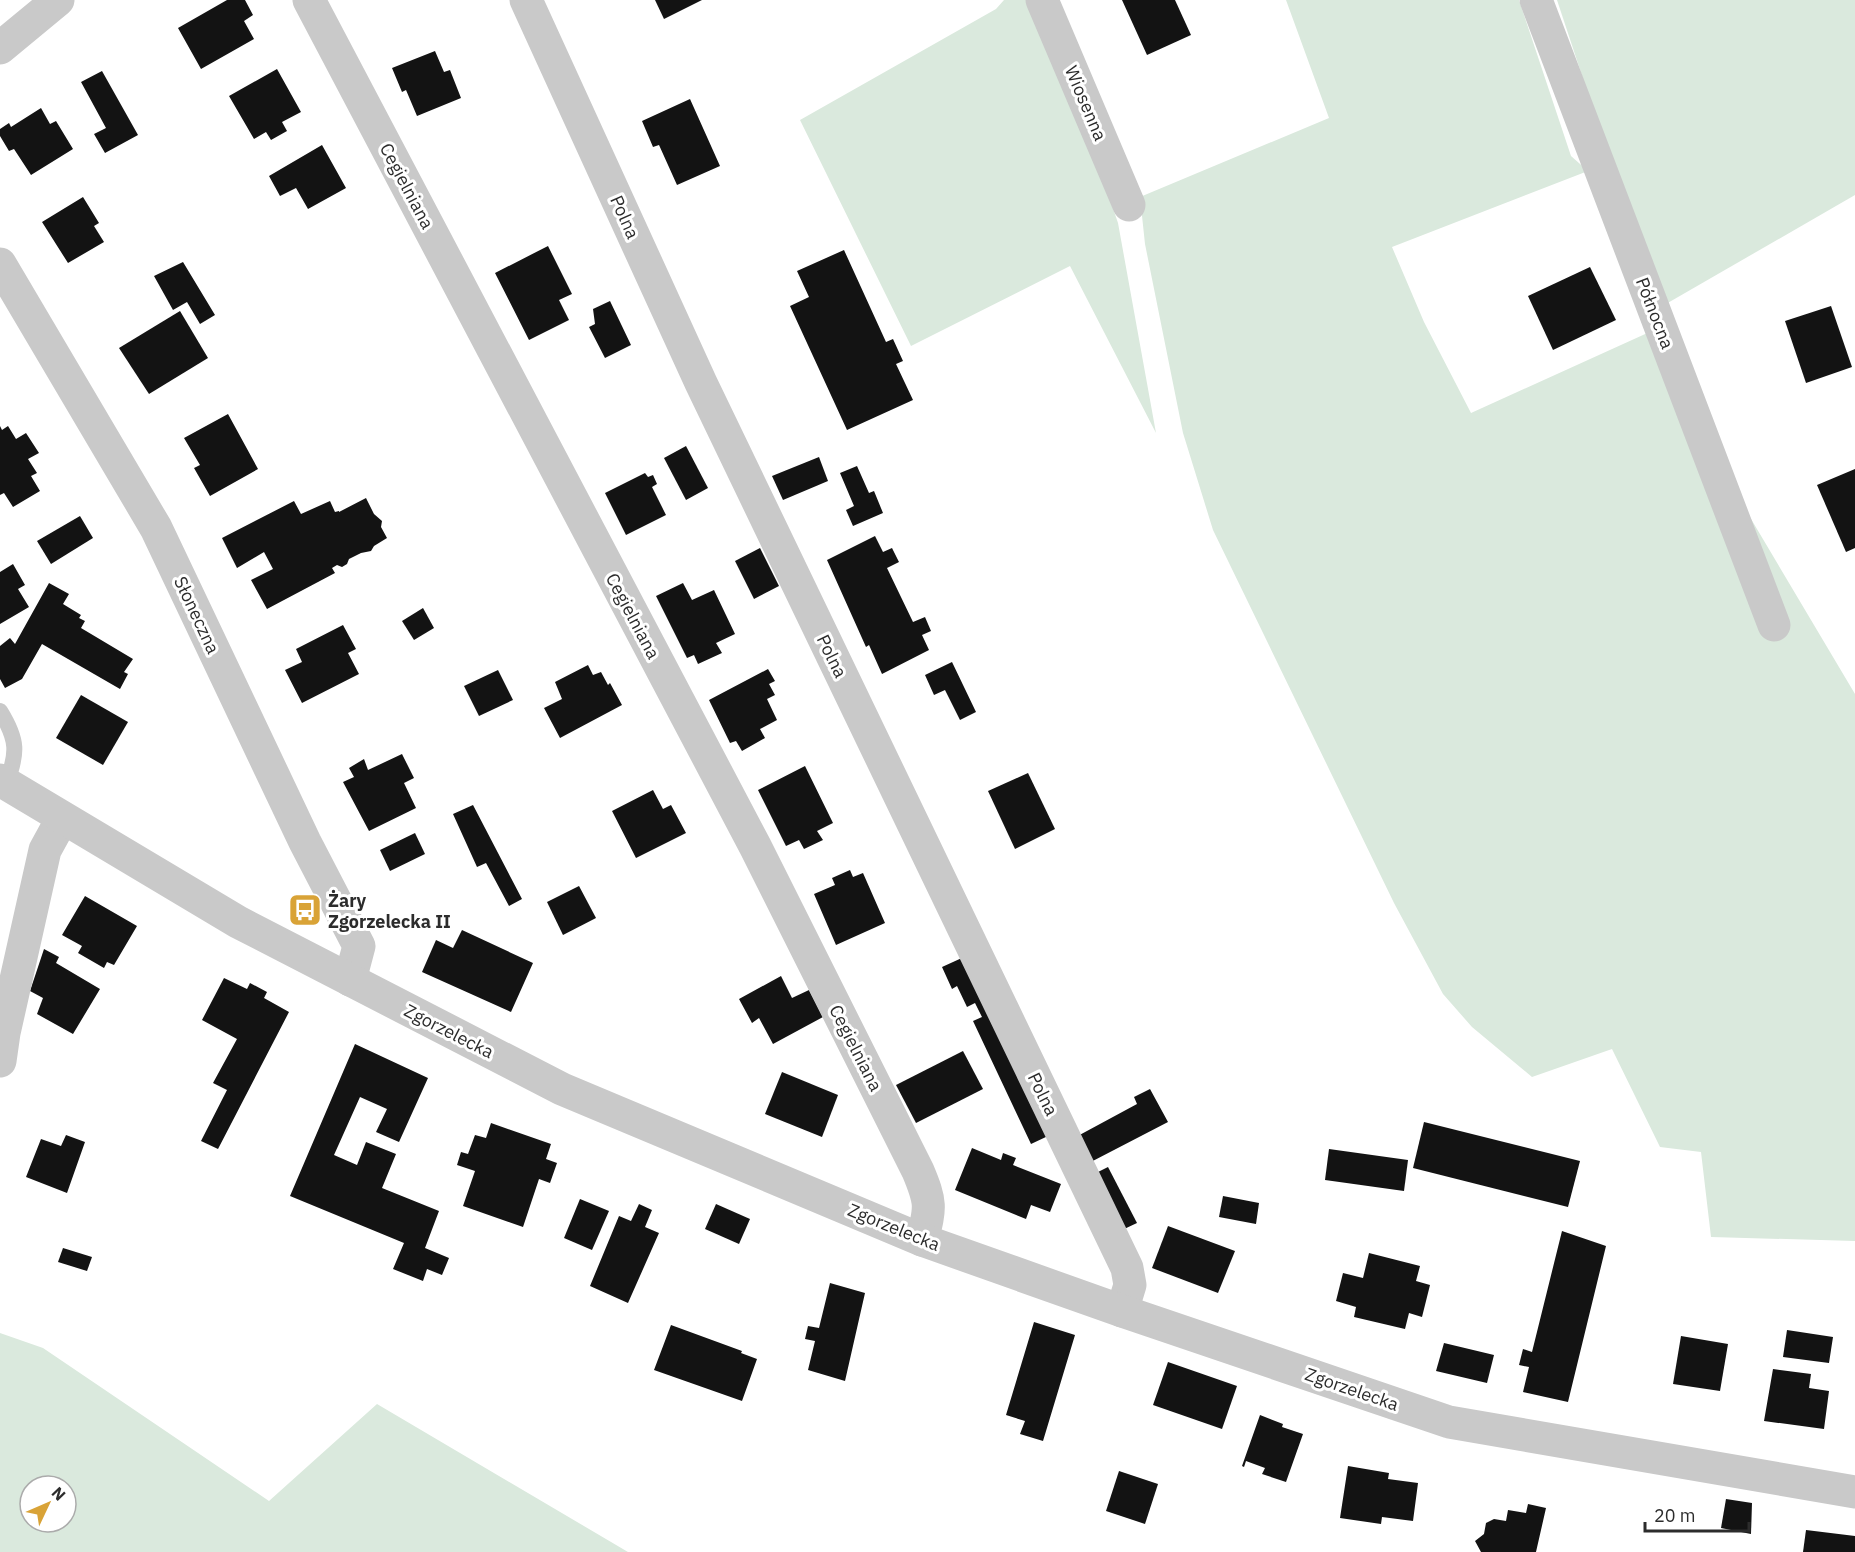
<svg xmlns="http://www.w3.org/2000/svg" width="1855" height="1552" font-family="'IBM Plex Sans',sans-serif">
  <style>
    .green { fill: #dae9dd; fill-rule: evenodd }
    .building { fill: #131313 }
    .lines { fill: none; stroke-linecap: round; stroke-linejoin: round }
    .service { stroke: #c9c9c9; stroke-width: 16 }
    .minor { stroke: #c9c9c9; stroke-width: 33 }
    .tertiary { stroke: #c9c9c9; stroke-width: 33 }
    .labels { text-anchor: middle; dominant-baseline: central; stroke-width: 6; stroke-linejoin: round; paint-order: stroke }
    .street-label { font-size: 18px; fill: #2c2c2c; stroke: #fff }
    .poi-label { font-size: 18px; font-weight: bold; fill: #2c2c2c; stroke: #fff; text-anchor: start }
  </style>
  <rect width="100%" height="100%" fill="#fff"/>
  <g class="green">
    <polygon points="1004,0 1029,0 1080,112 1118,223 1156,433 1070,266 911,346 800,120 996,9"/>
    <polygon points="1286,0 1519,0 1571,156 1588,171 1392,247 1424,322 1471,413 1654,330 1735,492 1855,694 1855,1241 1711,1237 1701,1152 1660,1147 1612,1049 1532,1077 1472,1027 1443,994 1394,903 1213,530 1183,433 1145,244 1140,197 1329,118"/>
    <polygon points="1557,0 1855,0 1855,195 1659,308"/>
    <path d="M0,1333L43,1348L269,1501L377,1404L628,1552H0ZM30,1486H66V1522H30Z"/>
  </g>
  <g class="building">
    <polygon points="227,0 245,0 253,15 244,21 254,39 201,69 178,28"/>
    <polygon points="655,0 702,0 664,19"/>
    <polygon points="1122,0 1175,0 1191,35 1147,55"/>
    <polygon points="435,51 444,72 450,70 461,98 417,116 406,90 402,92 392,68"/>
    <polygon points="277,69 301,112 282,122 287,131 271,140 266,132 254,139 229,96"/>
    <polygon points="102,71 138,135 105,153 94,134 106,128 81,82"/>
    <polygon points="690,99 720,166 677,185 659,145 653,147 642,121"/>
    <polygon points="41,108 50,124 56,121 73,149 31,175 14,149 9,151 0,136 0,129 9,123 11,127"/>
    <polygon points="322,145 346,188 308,209 296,188 280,196 269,176"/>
    <polygon points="83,197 99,223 94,226 104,242 68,263 42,222"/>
    <polygon points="548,246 572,294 559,300 569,320 529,340 495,273"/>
    <polygon points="844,250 886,342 893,339 903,361 896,364 913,400 847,430 790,306 809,297 797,271"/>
    <polygon points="183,262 215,315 200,324 187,302 173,310 154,276"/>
    <polygon points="1590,267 1616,320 1553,350 1528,296"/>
    <polygon points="610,301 631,345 605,358 589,327 595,324 593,309"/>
    <polygon points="1831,306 1852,367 1806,383 1785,321"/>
    <polygon points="180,311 208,358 149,394 119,348"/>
    <polygon points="228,414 258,469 210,496 194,468 200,465 184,438"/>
    <polygon points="0,426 2,430 8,426 16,439 26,433 39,453 28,459 37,473 31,476 40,491 13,507 4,493 0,495"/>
    <polygon points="686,446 708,488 686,500 664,458"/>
    <polygon points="819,457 828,481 783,500 772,476"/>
    <polygon points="857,466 869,493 874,491 883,513 853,526 846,510 854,506 840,473"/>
    <polygon points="1855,469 1855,548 1846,552 1817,485"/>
    <polygon points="645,473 648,477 653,475 657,484 652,487 666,515 626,535 605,493"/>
    <polygon points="366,498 374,514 382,521 381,527 387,538 374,546 371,551 361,553 349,559 347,564 342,567 337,565 332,568 335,573 267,609 251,580 273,569 264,552 237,568 222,538 294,501 301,514 330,501 335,512 339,511 339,512"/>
    <polygon points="80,516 93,538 51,564 37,541"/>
    <polygon points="875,536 883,552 892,548 899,562 887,568 913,622 925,617 931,631 922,635 929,650 882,674 869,645 866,647 827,560"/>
    <polygon points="760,548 779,586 754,599 735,561"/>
    <polygon points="13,564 25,585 18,589 29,607 0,624 0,572"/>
    <polygon points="49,583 69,594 63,604 81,615 79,618 85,621 81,628 133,659 124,672 128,674 120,689 42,644 22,679 5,688 0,679 0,646 10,638 15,644"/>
    <polygon points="683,583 692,600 714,590 735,634 716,643 722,653 698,664 694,655 687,658 656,596"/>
    <polygon points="423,608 434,628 414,640 402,621"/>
    <polygon points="343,625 356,649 348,653 359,674 302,703 285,670 302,662 296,649"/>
    <polygon points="952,662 976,712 960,720 945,690 934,695 925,675"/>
    <polygon points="588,665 593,675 601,672 608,685 610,683 622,705 560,738 544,708 562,699 555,682"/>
    <polygon points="768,669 775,681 769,684 775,695 767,699 777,720 760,729 765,738 742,751 736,741 730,743 709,700"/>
    <polygon points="498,670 513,700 479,716 464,686"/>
    <polygon points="81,695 128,722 103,765 56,738"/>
    <polygon points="402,754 414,778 404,783 416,808 369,831 343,782 354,777 349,768 364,759 368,770"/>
    <polygon points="805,766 833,823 817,831 823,840 804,849 799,840 786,846 758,790"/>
    <polygon points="1028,773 1055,829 1015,849 988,791"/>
    <polygon points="653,790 663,809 671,805 686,833 636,858 612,811"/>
    <polygon points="473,805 522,899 509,906 486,863 477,867 453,814"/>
    <polygon points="415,833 425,854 390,871 380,850"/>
    <polygon points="850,870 853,877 863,873 885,923 836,945 814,894 835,885 832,878"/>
    <polygon points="579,886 596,918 563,935 547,902"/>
    <polygon points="85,896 137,926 114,965 107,962 104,968 78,953 82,946 62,935"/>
    <polygon points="462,930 533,963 511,1012 422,972 436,940 453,948"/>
    <polygon points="44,949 59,957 56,963 100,989 73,1034 37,1014 43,998 30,991"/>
    <polygon points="964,957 1048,1136 1031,1144 973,1021 982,1017 975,1003 967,1007 957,986 952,989 942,967"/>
    <polygon points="781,976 792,998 809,990 823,1017 773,1044 759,1018 752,1023 739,999"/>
    <polygon points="224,978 247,989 250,983 267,992 264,998 289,1012 218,1149 201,1141 227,1090 213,1083 237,1039 202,1020"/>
    <polygon points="355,1044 428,1078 399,1142 376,1132 387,1109 360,1097 334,1155 357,1165 366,1142 396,1154 382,1188 439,1211 425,1248 449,1258 442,1275 427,1269 423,1281 393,1269 404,1243 290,1196"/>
    <polygon points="963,1051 983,1089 916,1123 896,1085"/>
    <polygon points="782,1072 838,1095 822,1137 765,1114"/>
    <polygon points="1150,1089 1168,1122 1087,1164 1074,1138 1137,1104 1134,1097"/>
    <polygon points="1424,1122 1580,1161 1568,1207 1413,1168"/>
    <polygon points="491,1123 551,1144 546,1159 557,1163 550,1183 539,1179 523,1227 463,1206 475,1171 457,1165 461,1152 468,1154 475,1135 486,1138"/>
    <polygon points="66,1135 85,1142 67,1193 26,1177 41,1139 61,1146"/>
    <polygon points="972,1148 1001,1160 1003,1153 1016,1158 1013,1165 1061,1184 1050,1212 1031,1205 1026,1219 955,1190"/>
    <polygon points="1329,1149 1408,1160 1404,1191 1325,1180"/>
    <polygon points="1108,1167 1137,1223 1122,1230 1092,1175"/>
    <polygon points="1223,1196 1259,1203 1256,1224 1219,1217"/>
    <polygon points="580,1199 609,1211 592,1250 564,1238"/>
    <polygon points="639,1204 652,1210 645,1227 659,1233 628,1303 590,1286 619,1216 631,1221"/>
    <polygon points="716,1204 750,1219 739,1244 705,1229"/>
    <polygon points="1168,1226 1235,1251 1218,1293 1152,1268"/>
    <polygon points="1562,1231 1606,1246 1568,1402 1523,1392 1529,1367 1519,1365 1523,1349 1532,1352"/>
    <polygon points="63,1248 92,1257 87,1271 58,1262"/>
    <polygon points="1369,1253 1420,1266 1416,1281 1430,1285 1422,1317 1409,1313 1405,1329 1354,1317 1356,1307 1336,1301 1343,1273 1363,1278"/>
    <polygon points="830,1283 865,1293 845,1381 808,1370 815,1341 805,1339 808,1326 819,1328"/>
    <polygon points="1034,1322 1075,1335 1043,1441 1020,1434 1025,1421 1006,1415"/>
    <polygon points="671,1325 742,1351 741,1353 757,1359 742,1401 654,1370"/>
    <polygon points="1787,1330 1833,1337 1829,1363 1783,1357"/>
    <polygon points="1681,1336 1728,1344 1720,1391 1673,1384"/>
    <polygon points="1444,1343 1494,1355 1487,1383 1436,1371"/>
    <polygon points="1168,1362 1237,1386 1222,1429 1153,1405"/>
    <polygon points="1773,1369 1811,1374 1809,1388 1829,1391 1824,1429 1764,1421"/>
    <polygon points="1260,1415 1283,1424 1282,1427 1303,1434 1286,1482 1262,1474 1265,1468 1246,1461 1244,1467 1242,1466"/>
    <polygon points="1348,1466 1389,1473 1388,1479 1418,1483 1413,1521 1382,1517 1381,1524 1340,1518"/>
    <polygon points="1119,1471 1158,1484 1145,1524 1106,1511"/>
    <polygon points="1726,1499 1752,1503 1751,1534 1721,1528"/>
    <polygon points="1528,1504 1546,1508 1536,1552 1481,1552 1475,1541 1484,1534 1486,1523 1494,1519 1506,1521 1508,1510 1526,1513"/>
    <polygon points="1806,1530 1855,1536 1855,1552 1803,1552"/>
  </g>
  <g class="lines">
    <path class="service" d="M0,711C18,740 18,753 6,784"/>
    <g class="minor">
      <path d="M309,0L755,846L918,1171C931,1202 931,1207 922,1240"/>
      <polyline points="526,0 701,383 1127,1268 1130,1285 1122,1311"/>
      <polyline points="1042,0 1129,205"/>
      <polyline points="1536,0 1774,625"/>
      <polyline points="0,48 58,0"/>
      <polyline points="0,264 156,528 305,842 359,946 350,980"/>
      <polyline points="0,1061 4,1033 45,850 62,819"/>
    </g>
    <polyline class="tertiary" points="0,780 238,922 562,1089 922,1240 1122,1311 1449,1422 1855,1492"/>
  </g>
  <defs>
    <g id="bus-square" transform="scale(1.725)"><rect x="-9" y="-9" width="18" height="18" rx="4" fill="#d9a337" stroke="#fff"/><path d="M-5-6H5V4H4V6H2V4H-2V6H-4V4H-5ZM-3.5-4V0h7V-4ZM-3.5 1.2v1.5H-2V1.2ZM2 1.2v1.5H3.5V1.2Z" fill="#fff"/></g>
  </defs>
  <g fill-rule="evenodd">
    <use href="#bus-square" x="305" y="910"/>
  </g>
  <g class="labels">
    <g class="street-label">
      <text transform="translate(1086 103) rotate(67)">Wiosenna</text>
      <text transform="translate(407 186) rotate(62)">Cegielniana</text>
      <text transform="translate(625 217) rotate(66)">Polna</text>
      <text transform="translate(1655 313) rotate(69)">Północna</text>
      <text transform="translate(197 615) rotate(65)">Słoneczna</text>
      <text transform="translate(633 616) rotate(62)">Cegielniana</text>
      <text transform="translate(832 656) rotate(64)">Polna</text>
      <text transform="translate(449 1031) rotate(27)">Zgorzelecka</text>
      <text transform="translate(856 1048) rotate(63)">Cegielniana</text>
      <text transform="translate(1043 1094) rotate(64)">Polna</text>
      <text transform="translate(894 1227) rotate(22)">Zgorzelecka</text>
      <text transform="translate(1352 1389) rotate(19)">Zgorzelecka</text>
    </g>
    <g class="poi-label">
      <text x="328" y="900">Żary<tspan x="328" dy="21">Zgorzelecka II</tspan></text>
    </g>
  </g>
  <g transform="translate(48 1504) rotate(46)"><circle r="28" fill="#ffffff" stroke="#ababab" stroke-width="1.5"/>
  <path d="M0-4.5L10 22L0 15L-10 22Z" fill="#d9a337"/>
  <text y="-9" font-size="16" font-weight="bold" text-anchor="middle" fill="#2c2c2c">N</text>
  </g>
  <path d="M1645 1522v9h104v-9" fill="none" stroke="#2c2c2c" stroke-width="3"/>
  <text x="1654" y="1522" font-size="18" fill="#2c2c2c" stroke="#ffffff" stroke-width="4.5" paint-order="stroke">20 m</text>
</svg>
